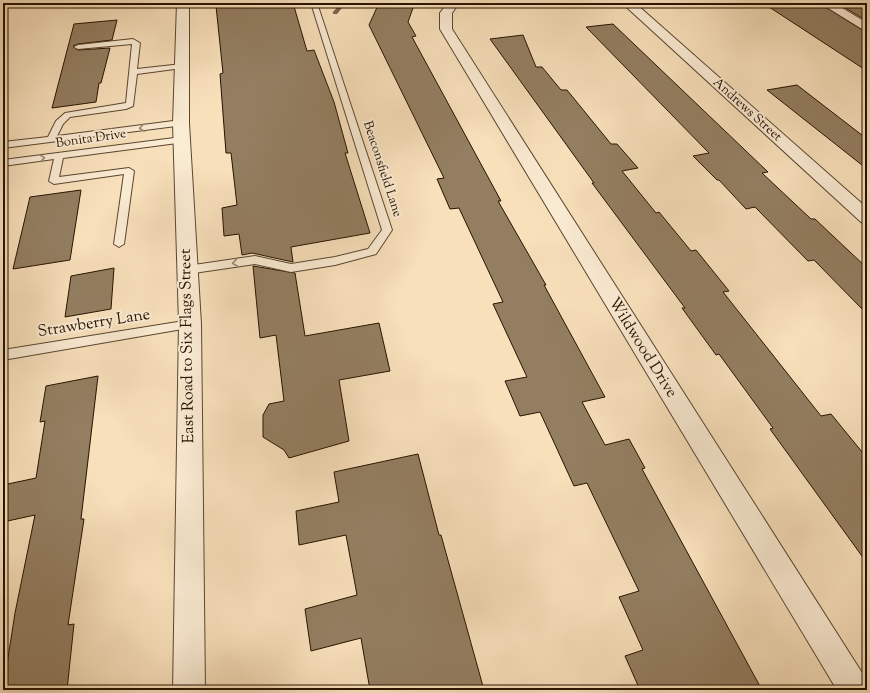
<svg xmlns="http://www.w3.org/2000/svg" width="870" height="693" font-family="'Sorts Mill Goudy',serif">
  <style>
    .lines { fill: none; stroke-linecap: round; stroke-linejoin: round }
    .stream { fill: #79644a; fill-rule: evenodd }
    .building { fill: #937e61; stroke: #261300 }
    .service-casing { stroke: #5a462f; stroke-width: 2 }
    .minor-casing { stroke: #5a462f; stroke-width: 2 }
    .tertiary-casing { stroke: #5a462f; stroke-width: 2 }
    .service { fill: #faebd3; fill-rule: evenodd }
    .minor { fill: #faebd3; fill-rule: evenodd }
    .tertiary { fill: #faebd3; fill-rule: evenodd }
    .oneway { stroke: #9b8a74 }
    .labels { text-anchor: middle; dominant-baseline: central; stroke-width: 4; stroke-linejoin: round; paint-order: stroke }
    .far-street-label { font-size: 13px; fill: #261300; stroke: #faebd3 }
    .street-label { font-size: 16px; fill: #261300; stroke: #faebd3 }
  </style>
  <rect width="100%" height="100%" fill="#f8e0bb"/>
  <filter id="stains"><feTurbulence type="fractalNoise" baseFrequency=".005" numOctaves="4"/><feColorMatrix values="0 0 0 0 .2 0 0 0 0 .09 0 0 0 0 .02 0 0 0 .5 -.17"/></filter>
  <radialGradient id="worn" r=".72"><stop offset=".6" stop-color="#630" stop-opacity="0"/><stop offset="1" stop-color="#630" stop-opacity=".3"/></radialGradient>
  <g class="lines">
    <polygon class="stream" points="341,3 346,3 337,14 333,14 333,12"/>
  </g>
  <g class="building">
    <polygon points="249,3 293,3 307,51 314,50 334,102 348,153 345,153 370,233 291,247 293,262 252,253 242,255 239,234 224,236 222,208 237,205 231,153 226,153 220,74 223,73 216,6"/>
    <polygon points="379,3 414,5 408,22 416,36 412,37 501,201 498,201 546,285 544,285 605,397 582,402 605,445 629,439 645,468 642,469 762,690 640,690 625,656 643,650 619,597 639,591 587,483 574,486 540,412 520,416 505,381 527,377 493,304 503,302 459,208 450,209 437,179 444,178 369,25"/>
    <polygon points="763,3 819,3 867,33 867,71"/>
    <polygon points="837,3 867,3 867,21"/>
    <polygon points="117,20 112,40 78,44 73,46 78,50 110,48 101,83 99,83 96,102 52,108 74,24"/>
    <polygon points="613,24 768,172 762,173 811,219 815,219 867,268 867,314 814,260 808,261 755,207 746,209 719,180 717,180 693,156 709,153 586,27"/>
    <polygon points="523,35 536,67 542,67 561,90 567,90 611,144 617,144 638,168 622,171 656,213 659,212 691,251 696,250 729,291 723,292 821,416 831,414 867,458 867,563 770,429 773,428 719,354 716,355 682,308 685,308 592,183 594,183 490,39"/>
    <polygon points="797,85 867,139 867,169 767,90"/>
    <polygon points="81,190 70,260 13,269 30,197"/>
    <polygon points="253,266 295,273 305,336 379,323 390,371 339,380 349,441 289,458 284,450 263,437 263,415 269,404 284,401 276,335 260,338"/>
    <polygon points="114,268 111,309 65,317 71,276"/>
    <polygon points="98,376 81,519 84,519 68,625 74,624 67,690 3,690 15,613 35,515 3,522 3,485 36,478 45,421 40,422 46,386"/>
    <polygon points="418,454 439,535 441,535 484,690 370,690 361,638 311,651 305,609 357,595 346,535 299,545 296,511 339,502 334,472"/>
  </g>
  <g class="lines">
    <g class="service-casing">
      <g id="service">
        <polygon points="311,3 317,3 392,230 376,254 335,265 291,272 255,264 187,274 183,273 182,270 183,267 187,266 255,256 291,264 335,257 368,249 382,230"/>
        <polygon points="133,39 140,43 137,69 182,64 186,66 182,68 137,74 133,106 126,109 70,117 63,124 57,136 181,120 184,121 184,125 3,148 3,142 48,137 56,121 65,113 126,103 132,44 78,49 74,47 78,45"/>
        <polygon points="182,137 186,140 185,142 63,158 59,177 129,168 134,171 124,244 119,247 114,244 124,174 54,184 49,181 54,159 3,166 3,160"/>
        <polygon points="190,320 194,321 196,324 194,327 3,360 3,350"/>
      </g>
    </g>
    <g class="minor-casing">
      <g id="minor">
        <polygon points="447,3 459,3 452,13 452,29 866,679 867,690 837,690 440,29 440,13"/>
        <polygon points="622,3 635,3 867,208 867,224 861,222"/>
        <polygon points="820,3 834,3 867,23 867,32"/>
      </g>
    </g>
    <g class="tertiary-casing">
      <polygon id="tertiary" points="177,3 189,3 189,123 201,324 205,690 173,690 179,324 173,123"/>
    </g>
    <use href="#service" class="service"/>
    <use href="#minor" class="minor"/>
    <use href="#tertiary" class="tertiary"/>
  </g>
  <defs><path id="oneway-chevron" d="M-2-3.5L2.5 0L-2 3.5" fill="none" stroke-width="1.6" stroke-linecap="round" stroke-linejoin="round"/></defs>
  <g class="oneway">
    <use href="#oneway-chevron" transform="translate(142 128) rotate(173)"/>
    <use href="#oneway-chevron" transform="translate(42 158) rotate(-8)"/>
    <use href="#oneway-chevron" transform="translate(235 263) rotate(172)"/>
  </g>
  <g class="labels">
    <g class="far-street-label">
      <text transform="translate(747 110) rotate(42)">Andrews Street</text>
      <text transform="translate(91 139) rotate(-8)">Bonita Drive</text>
      <text transform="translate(382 169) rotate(72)">Beaconsfield Lane</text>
    </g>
    <g class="street-label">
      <text transform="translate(94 324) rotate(-9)">Strawberry Lane</text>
      <text transform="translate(188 346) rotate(-91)">East Road to Six Flags Street</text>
      <text transform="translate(642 348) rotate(58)">Wildwood Drive</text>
    </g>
  </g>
  <rect width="870" height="693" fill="none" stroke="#f8e0bb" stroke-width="16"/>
  <rect x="4" y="4" width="862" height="685" fill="none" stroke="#261300" stroke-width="2"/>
  <rect x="8" y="8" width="854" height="677" fill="none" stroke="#261300"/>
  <rect width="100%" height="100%" filter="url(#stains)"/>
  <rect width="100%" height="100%" fill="url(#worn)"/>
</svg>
